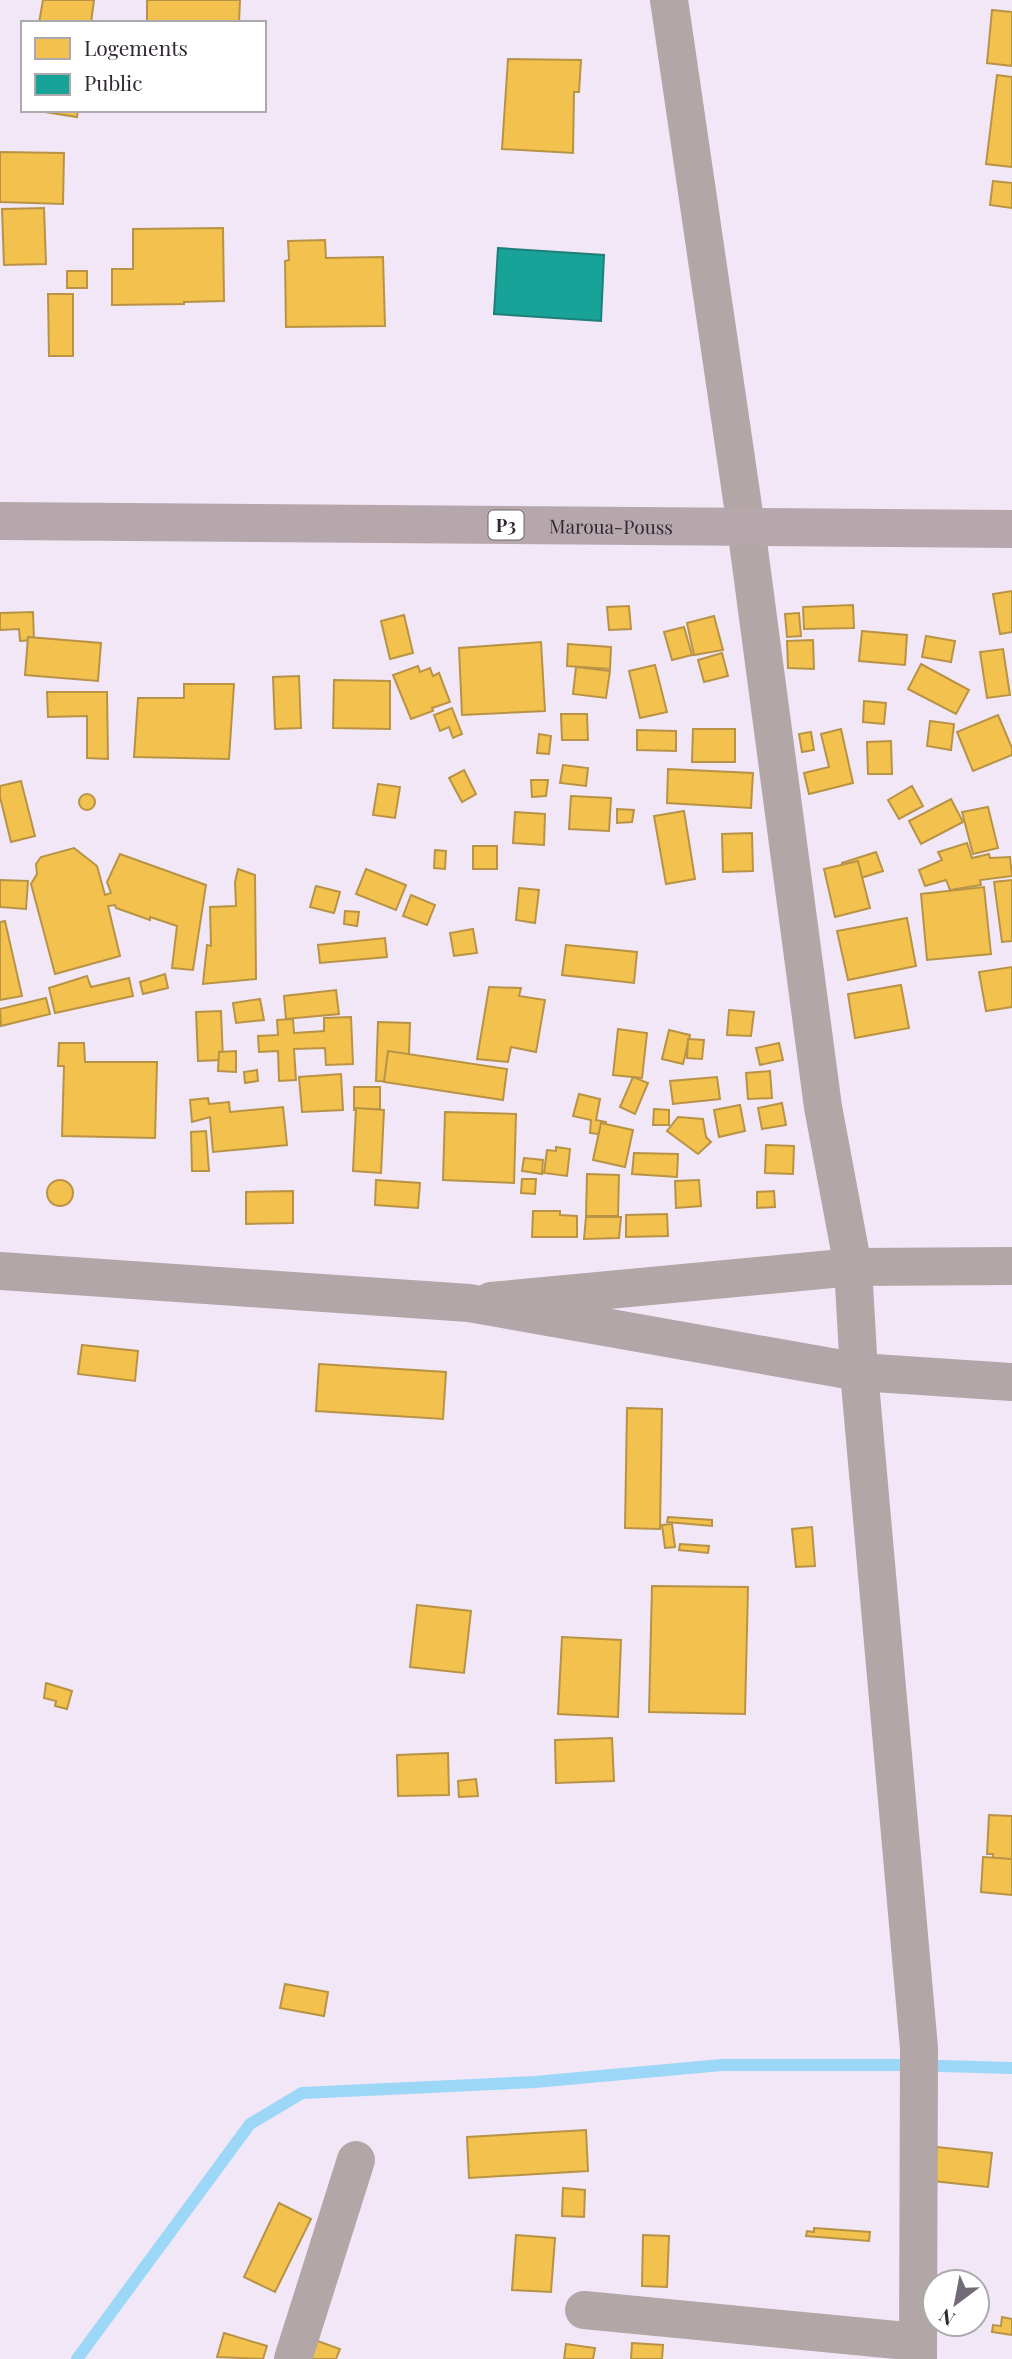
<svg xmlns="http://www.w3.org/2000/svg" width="1012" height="2359" font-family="'Playfair Display',serif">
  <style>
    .homes { fill: #f2c14e; stroke: #b89346; stroke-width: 2 }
    .public { fill: #17a398; stroke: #1e7e7a; stroke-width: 2 }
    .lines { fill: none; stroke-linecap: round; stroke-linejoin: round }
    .stream { stroke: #9cd7f8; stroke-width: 12 }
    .minor { stroke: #b3a6a7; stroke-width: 38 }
    .secondary { stroke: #b3a6a8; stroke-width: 38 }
    .primary { stroke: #b6a7ac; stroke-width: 38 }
    .labels { text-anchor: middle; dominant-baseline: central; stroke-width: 7; stroke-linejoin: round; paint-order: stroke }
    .shield { fill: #fff; stroke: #6e6870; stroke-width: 2 }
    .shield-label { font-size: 18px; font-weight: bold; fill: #302833 }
    .street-label { font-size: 19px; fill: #302833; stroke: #fff }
  </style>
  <rect width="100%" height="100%" fill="#f2e7f7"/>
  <g class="homes">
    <polygon points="43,0 94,0 91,23 39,23"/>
    <polygon points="147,0 240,0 239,23 147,23"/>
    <polygon points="992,10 1012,12 1012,66 987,63"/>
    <polygon points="508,59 581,60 579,92 574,92 573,153 502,149"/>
    <polygon points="997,75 1012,77 1012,167 986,164"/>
    <polygon points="32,110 78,110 77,117"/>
    <polygon points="0,152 64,153 63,204 0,202"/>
    <polygon points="993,181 1012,183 1012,208 990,205"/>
    <polygon points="44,208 46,264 4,265 2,209"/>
    <polygon points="223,228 224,301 184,302 184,304 112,305 112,269 133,269 133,229"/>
    <polygon points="325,240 326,258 383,257 385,326 286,327 285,261 289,260 288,241"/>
    <rect x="67" y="271" width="20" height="17"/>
    <polygon points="48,294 73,294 73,356 49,356"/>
    <polygon points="1012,591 1012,632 1000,634 993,594"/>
    <polygon points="853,605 854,628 804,629 803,607"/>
    <polygon points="629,606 631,629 609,630 607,607"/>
    <polygon points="33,612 34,640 20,641 19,629 0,630 0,613"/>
    <polygon points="799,613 801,636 787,637 785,614"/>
    <polygon points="404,615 413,653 390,659 381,621"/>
    <polygon points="714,616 723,650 694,655 687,623"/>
    <polygon points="684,627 692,655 672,660 664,632"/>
    <polygon points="862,631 907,635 905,665 859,661"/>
    <polygon points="926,636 955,641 951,662 922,657"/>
    <polygon points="28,637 101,643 98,681 25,675"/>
    <polygon points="813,640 814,669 788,668 787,641"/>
    <polygon points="541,642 545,711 462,715 459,648"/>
    <polygon points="568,644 611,647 610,669 567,666"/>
    <polygon points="1003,649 1010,695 987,698 980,652"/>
    <polygon points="722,653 728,676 704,682 698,660"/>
    <polygon points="921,664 969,690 956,714 908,689"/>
    <polygon points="655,665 667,712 640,718 629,671"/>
    <polygon points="418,666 420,672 430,668 433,676 439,673 450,702 432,708 433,711 411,719 393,675"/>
    <polygon points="576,667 610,671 606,698 573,694"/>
    <polygon points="299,676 301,728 275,729 273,677"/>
    <polygon points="334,680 390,681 390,729 333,728"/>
    <polygon points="184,684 234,684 229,759 134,757 138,698 184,698"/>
    <polygon points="47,692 107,692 108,759 87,758 87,716 48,717"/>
    <polygon points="864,701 886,703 884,724 863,722"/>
    <polygon points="452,708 462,734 453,738 449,727 440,731 434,715"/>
    <polygon points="561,714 587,714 588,740 562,740"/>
    <polygon points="998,715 1012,748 1012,755 973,771 957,732"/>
    <polygon points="930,721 954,724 951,750 927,746"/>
    <polygon points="693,729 735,729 735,762 692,762"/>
    <polygon points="841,729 853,783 809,794 804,773 829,767 821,734"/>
    <polygon points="637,730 676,731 676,751 637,750"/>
    <polygon points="811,732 814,750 802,752 799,734"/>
    <polygon points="539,734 551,736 549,754 537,753"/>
    <polygon points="891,741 892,774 868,774 867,742"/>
    <polygon points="563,765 588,768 586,786 560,783"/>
    <polygon points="668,769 753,773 751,808 667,803"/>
    <polygon points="464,770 476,794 462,802 449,778"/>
    <polygon points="531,780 548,780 546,796 532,797"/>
    <polygon points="21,781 35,836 11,842 0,797 0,786"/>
    <polygon points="378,784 400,787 395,818 373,815"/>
    <polygon points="912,786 923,806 899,819 888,800"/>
    <circle cx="87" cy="802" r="8"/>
    <polygon points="571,796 611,798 609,831 569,829"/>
    <polygon points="951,799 963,822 921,844 909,821"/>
    <polygon points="988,807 998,848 973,854 962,812"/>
    <polygon points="617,809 634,810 632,822 617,823"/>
    <polygon points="684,811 695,879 666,884 654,816"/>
    <polygon points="515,812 545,814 544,845 513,843"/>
    <polygon points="752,833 753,871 723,872 722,834"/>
    <polygon points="967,843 972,858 989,854 990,858 1010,857 1012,876 980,880 981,885 950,890 946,880 925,886 919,870 942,860 938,852"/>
    <rect x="473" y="846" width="24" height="23"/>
    <polygon points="74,848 97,866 105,895 111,893 107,882 120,854 206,885 193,970 172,968 177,926 150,917 150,920 116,908 115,905 108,906 120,956 55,974 31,884 37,874 36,864 41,857"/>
    <polygon points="435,850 446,851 445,869 434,868"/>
    <polygon points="876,852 883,871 848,882 842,863"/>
    <polygon points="858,861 870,908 835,917 824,869"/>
    <polygon points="238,869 255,875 256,979 203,984 207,945 211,946 210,907 236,906 235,882"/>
    <polygon points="366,869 406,885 396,910 356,894"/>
    <polygon points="0,880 28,881 26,909 0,907"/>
    <polygon points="1012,880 1012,941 1002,942 994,882"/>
    <polygon points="316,886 340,892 334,913 310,907"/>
    <polygon points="984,887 991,954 927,960 921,894"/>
    <polygon points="519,888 539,890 535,923 516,920"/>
    <polygon points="411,895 435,905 427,925 403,916"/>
    <polygon points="345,911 359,912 357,926 344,924"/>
    <polygon points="907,918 916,966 848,980 837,931"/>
    <polygon points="5,921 22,996 0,1000 0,922"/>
    <polygon points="473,929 477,953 454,956 450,933"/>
    <polygon points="385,938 387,957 320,963 318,945"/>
    <polygon points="566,945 637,952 634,983 562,975"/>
    <polygon points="1012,967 1012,1007 986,1011 979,972"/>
    <polygon points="165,974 168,988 143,994 140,982"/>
    <polygon points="87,976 91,987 129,978 133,996 55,1013 49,988"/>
    <polygon points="901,985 909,1028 855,1038 848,994"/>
    <polygon points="489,987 521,988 519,996 545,1000 536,1052 511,1047 508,1062 477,1059"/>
    <polygon points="336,990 339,1014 286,1019 284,996"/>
    <polygon points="46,998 50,1014 1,1026 0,1009"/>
    <polygon points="260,999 264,1020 236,1023 233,1003"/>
    <polygon points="729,1010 754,1012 751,1036 727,1035"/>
    <polygon points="221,1011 223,1060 198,1061 196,1012"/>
    <polygon points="351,1017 353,1064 326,1065 325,1048 294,1049 296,1080 279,1081 278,1051 259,1052 258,1036 278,1035 277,1020 293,1019 294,1033 324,1031 324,1018"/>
    <polygon points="378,1022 410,1023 408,1082 376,1081"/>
    <polygon points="618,1029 647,1033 642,1078 613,1075"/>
    <polygon points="669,1030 690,1035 683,1064 662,1059"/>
    <polygon points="688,1039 704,1040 702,1059 687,1058"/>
    <polygon points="59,1043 84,1043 85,1062 157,1062 155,1138 62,1136 64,1066 58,1066"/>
    <polygon points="779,1043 783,1060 760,1065 756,1048"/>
    <polygon points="236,1051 236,1072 218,1071 219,1052"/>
    <polygon points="388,1051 507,1069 503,1100 384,1082"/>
    <polygon points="257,1070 258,1081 245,1083 244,1072"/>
    <polygon points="770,1071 772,1098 748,1099 746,1073"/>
    <polygon points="341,1074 343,1110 302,1112 299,1077"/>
    <polygon points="633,1077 648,1083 635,1114 620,1107"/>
    <polygon points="717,1077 720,1099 673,1104 670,1081"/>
    <polygon points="354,1087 380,1087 380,1109 354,1110"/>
    <polygon points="579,1094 600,1099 596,1120 606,1122 605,1135 590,1133 591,1120 573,1116"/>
    <polygon points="208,1098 209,1104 229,1102 230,1112 283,1107 287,1145 213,1152 210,1117 192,1122 190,1100"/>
    <polygon points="782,1103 786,1125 762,1129 758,1108"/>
    <polygon points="740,1105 745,1131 719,1137 714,1110"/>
    <polygon points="356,1108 384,1110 381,1173 353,1171"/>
    <polygon points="654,1109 669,1110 669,1125 653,1125"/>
    <polygon points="445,1112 516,1114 514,1183 443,1180"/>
    <polygon points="678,1117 703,1119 706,1137 711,1142 698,1154 667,1131"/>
    <polygon points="601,1123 633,1130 625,1167 593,1160"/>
    <polygon points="206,1131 209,1171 192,1171 191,1132"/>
    <polygon points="766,1145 794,1146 793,1174 765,1173"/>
    <polygon points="556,1147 570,1149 567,1176 544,1173 547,1150 556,1151"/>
    <polygon points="634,1153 678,1154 677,1177 632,1174"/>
    <polygon points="524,1158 543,1160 542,1174 522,1171"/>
    <polygon points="587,1174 619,1175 618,1216 586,1216"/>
    <polygon points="522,1179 536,1179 535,1194 521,1193"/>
    <polygon points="376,1180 420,1183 418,1208 375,1205"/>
    <polygon points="699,1180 701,1206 676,1208 675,1181"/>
    <circle cx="60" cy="1193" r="13"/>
    <polygon points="293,1191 293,1223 246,1224 246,1192"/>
    <polygon points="774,1191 775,1207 757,1208 757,1192"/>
    <polygon points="533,1211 560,1211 560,1215 577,1216 577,1237 532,1237"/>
    <polygon points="667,1214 668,1236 626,1237 626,1215"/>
    <polygon points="586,1217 621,1217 619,1238 584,1239"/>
    <polygon points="82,1345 138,1351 135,1381 78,1374"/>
    <polygon points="319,1364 446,1372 443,1419 316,1411"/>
    <polygon points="627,1408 662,1409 660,1529 625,1528"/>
    <polygon points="668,1517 712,1520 712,1526 667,1522"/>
    <polygon points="672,1524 675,1547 665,1548 662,1525"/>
    <polygon points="812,1527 815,1566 796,1567 792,1529"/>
    <polygon points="680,1544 709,1546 708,1553 679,1550"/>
    <polygon points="652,1586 748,1587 745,1714 649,1712"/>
    <polygon points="417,1605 471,1611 464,1673 410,1667"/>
    <polygon points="562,1637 621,1640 618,1717 558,1714"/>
    <polygon points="46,1683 72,1691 67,1709 55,1706 56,1701 44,1698"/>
    <polygon points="612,1738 614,1781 556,1783 555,1740"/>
    <polygon points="448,1753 449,1795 398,1796 397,1755"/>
    <polygon points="476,1779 478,1796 459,1797 458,1781"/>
    <polygon points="989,1815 1012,1816 1012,1869 992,1867 993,1854 987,1854"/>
    <polygon points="983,1857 1012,1859 1012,1895 981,1892"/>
    <polygon points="285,1984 328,1992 324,2016 280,2008"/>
    <polygon points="586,2130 588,2171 469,2178 467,2137"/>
    <polygon points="937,2147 992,2153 988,2187 933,2181"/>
    <polygon points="563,2188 585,2190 584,2217 562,2216"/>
    <polygon points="279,2203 311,2219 275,2292 244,2277"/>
    <polygon points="814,2228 870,2232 869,2241 806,2236 807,2231 814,2232"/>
    <polygon points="516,2235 555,2238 551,2292 512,2290"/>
    <polygon points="643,2235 669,2236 667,2287 642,2286"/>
    <polygon points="1002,2317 1012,2319 1012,2335 992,2332 993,2325 1001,2326"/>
    <polygon points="224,2333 267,2346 263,2359 217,2357"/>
    <polygon points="312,2339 340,2349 336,2359 305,2359"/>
    <polygon points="632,2343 663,2345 662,2359 631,2359"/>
    <polygon points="566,2344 595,2348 593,2359 564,2359"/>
  </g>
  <polygon class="public" points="498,248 604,255 601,321 494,314"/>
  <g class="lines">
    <polyline class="stream" points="77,2359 250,2124 302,2093 535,2082 722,2065 906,2065 1012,2068"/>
    <g class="minor">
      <polyline points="669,0 746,527 823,1107 853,1267 859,1372 919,2048 918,2359"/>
      <polyline points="491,1301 853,1267 1012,1266"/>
      <polyline points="584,2310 917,2342"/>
      <polyline points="293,2359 356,2160"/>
    </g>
    <polyline class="secondary" points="0,1271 469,1303 859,1372 1012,1382"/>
    <path class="primary" id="s1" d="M0,521L1012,529"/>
  </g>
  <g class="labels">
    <rect class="shield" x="488.5" y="510.5" width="35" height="29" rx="5"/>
    <g class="shield-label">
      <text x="506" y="525">P3</text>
    </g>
    <g class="street-label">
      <text stroke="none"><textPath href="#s1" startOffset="611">Maroua-Pouss</textPath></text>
    </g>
  </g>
  <rect x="21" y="21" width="245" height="91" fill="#ffffff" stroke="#aca9ad" stroke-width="2"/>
  <rect x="35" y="38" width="35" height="21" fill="#f2c14e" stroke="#aca9ad" stroke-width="2"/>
  <text x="84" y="56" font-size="21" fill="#302833">Logements</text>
  <rect x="35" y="74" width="35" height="21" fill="#17a398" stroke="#aca9ad" stroke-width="2"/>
  <text x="84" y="91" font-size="21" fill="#302833">Public</text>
  <g transform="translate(956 2303) rotate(212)"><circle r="33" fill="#ffffff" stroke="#aca9ad" stroke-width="2"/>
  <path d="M0-5L12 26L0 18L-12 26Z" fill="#746b78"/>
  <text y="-10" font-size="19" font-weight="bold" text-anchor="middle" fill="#302833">N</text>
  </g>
</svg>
